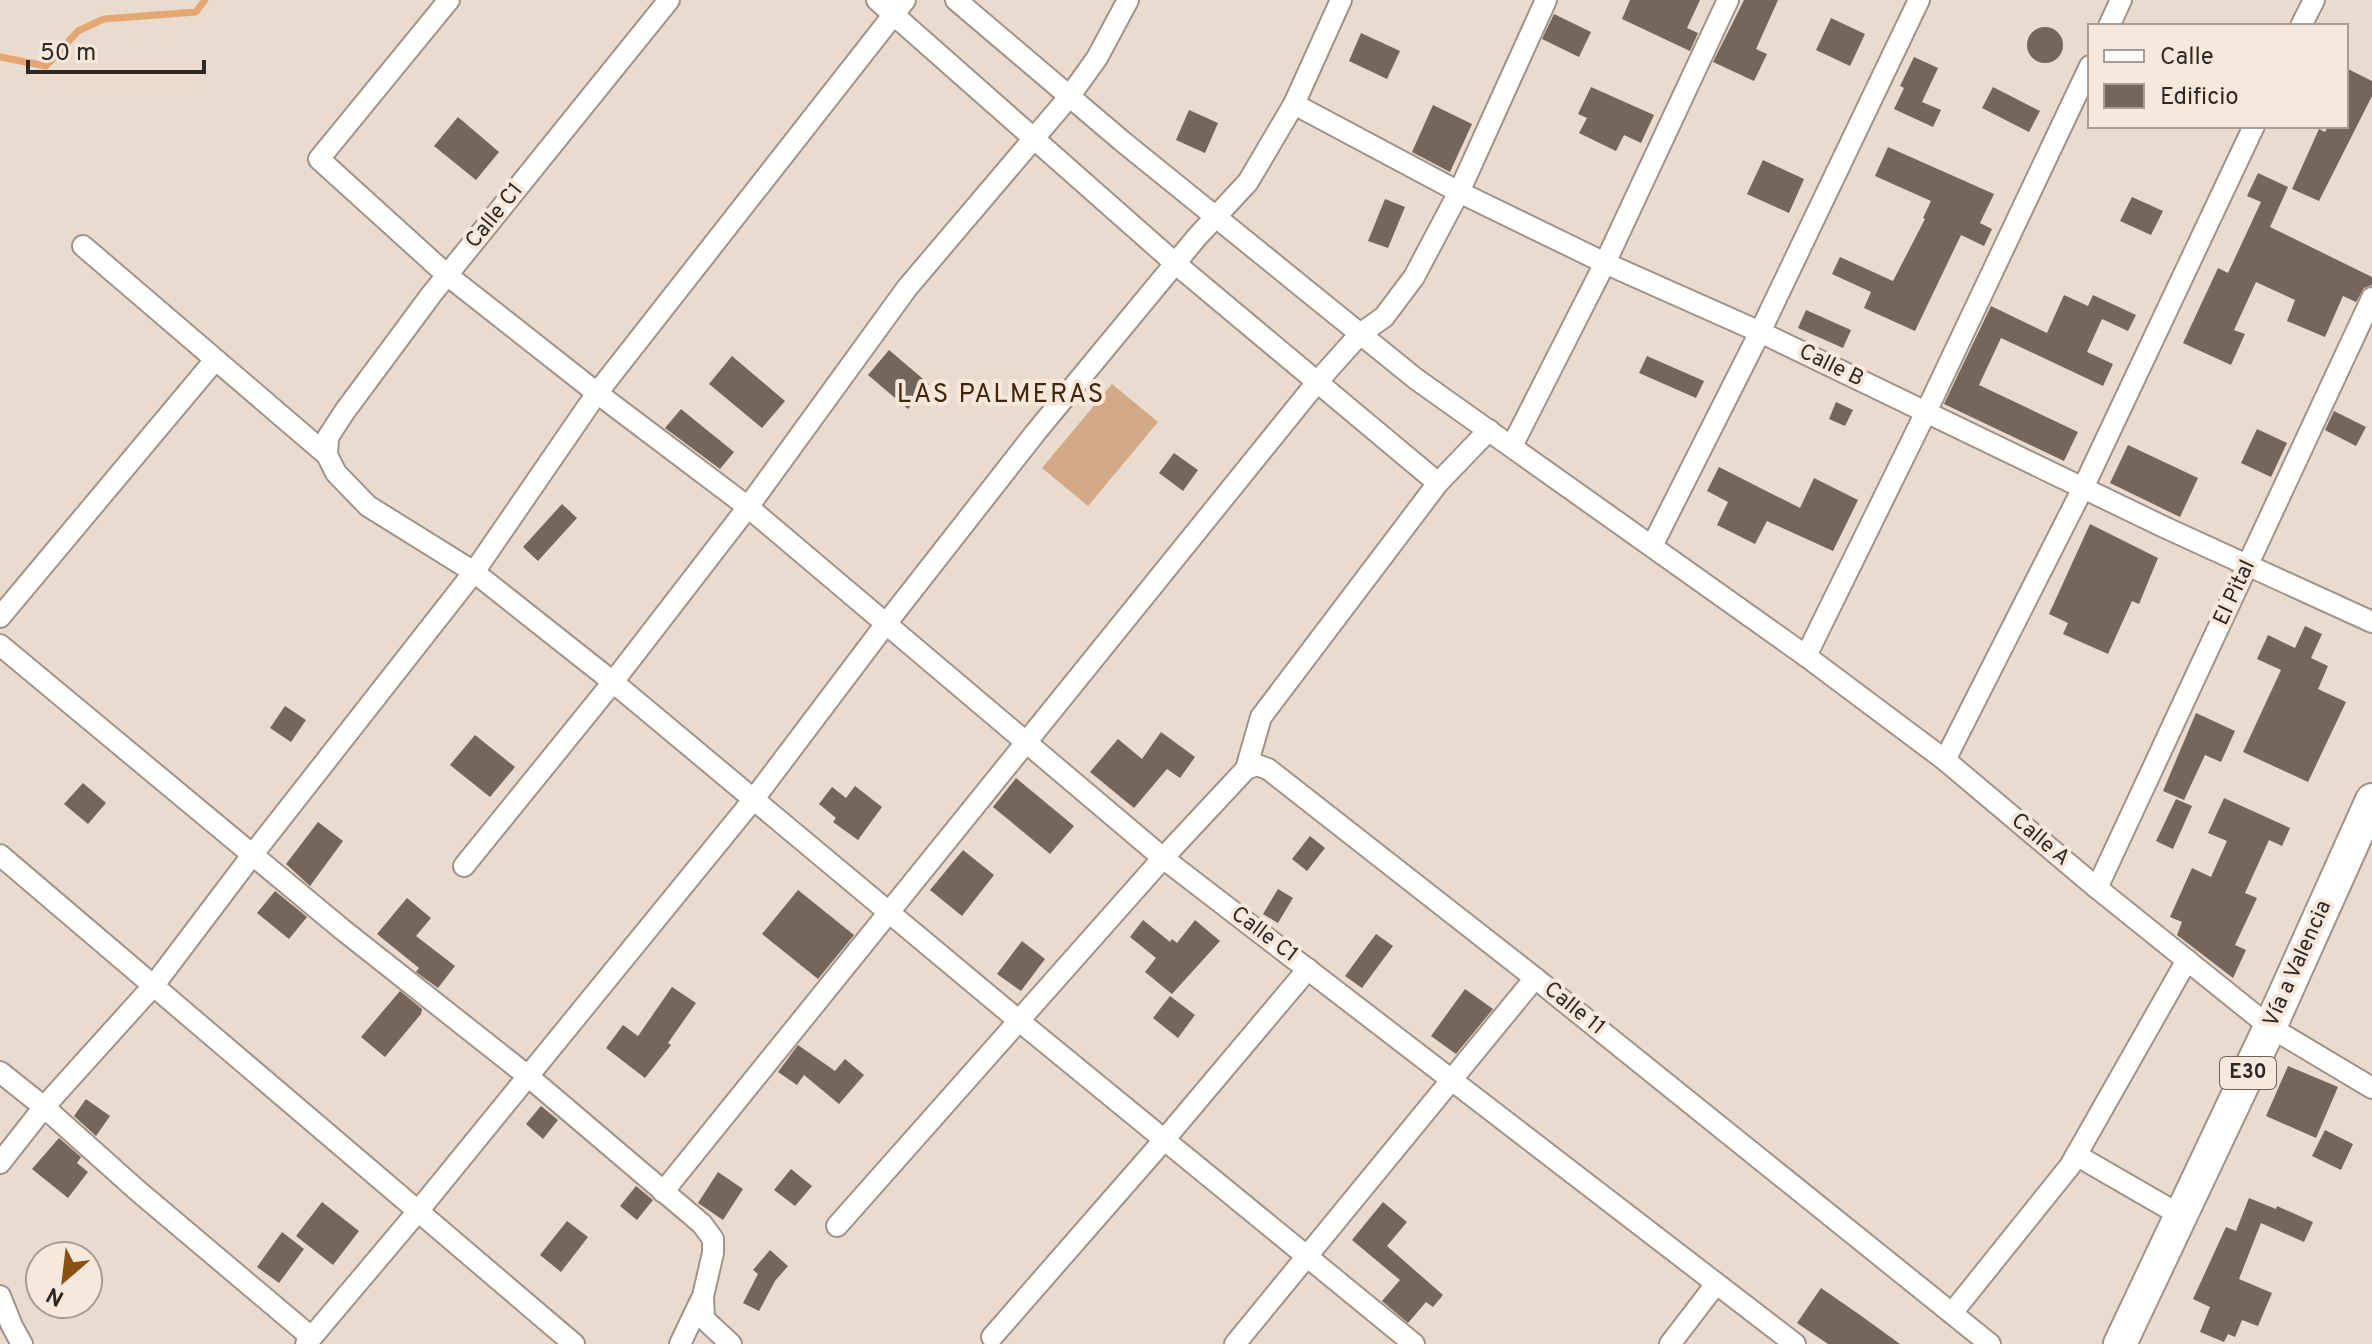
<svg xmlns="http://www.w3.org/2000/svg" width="2372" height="1344" font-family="Overpass,sans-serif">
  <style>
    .green { fill: #d2a987 }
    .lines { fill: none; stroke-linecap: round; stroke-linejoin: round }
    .stream { stroke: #e5a771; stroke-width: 7 }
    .building { fill: #73665c }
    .minor-casing { stroke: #a19387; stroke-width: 24 }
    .trunk-casing { stroke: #a19387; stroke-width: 36 }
    .minor { stroke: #fff; stroke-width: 20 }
    .trunk { stroke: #fff; stroke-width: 32 }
    .labels { text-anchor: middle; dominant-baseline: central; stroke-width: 8; stroke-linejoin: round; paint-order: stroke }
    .shield { fill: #f8e8dc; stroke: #6b625c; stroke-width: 2 }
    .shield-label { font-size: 20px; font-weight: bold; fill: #2f2925 }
    .street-label { font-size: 22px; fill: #2f2925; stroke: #f8e8dc }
    .quarter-label { font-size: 26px; letter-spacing: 2px; fill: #422508; stroke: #f8e8dc }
  </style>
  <rect width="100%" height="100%" fill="#eadbcf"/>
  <polygon class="green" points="1112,384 1158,422 1088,506 1042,468"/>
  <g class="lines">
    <polyline class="stream" points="0,57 46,66 78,31 104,19 196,12 205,0"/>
  </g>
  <g class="building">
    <polygon points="1630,0 1700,0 1687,28 1698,33 1690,51 1622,19"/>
    <polygon points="1744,0 1778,0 1756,49 1767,54 1754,81 1713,62"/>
    <polygon points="1554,14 1591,32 1579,57 1542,39"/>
    <polygon points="1831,18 1865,34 1850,66 1816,50"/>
    <circle cx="2045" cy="45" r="18"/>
    <polygon points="1361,33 1400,51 1387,79 1349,61"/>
    <polygon points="1914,57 1938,68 1922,102 1941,110 1933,127 1894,109 1904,88 1900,86"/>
    <polygon points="2346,68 2372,81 2372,96 2319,201 2292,189 2319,129 2325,132 2328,126 2346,126"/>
    <polygon points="1591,87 1654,115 1641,143 1624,135 1616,151 1579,133 1587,118 1578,114"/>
    <polygon points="1993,87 2040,111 2029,132 1982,108"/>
    <polygon points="1433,105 1472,124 1450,172 1412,152"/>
    <polygon points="1189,110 1218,123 1205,153 1176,140"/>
    <polygon points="458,117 499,152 476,180 434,146"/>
    <polygon points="1888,147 1994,194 1980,223 1992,229 1984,246 1961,235 1915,331 1864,308 1871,292 1832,274 1840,257 1893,281 1925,219 1923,218 1931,201 1875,176"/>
    <polygon points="1763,160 1804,179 1789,213 1747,194"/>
    <polygon points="2258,173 2288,187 2270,227 2372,277 2372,285 2364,288 2356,302 2343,296 2325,337 2287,321 2295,300 2256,282 2234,330 2245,334 2231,365 2183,343 2218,268 2228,273 2261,202 2247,196"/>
    <polygon points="2132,197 2163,211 2151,235 2120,221"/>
    <polygon points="1385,199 1405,207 1388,248 1368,241"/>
    <polygon points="2064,295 2088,306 2093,295 2136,315 2128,331 2102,319 2087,352 2113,364 2103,386 2001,338 1979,385 2078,432 2064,461 1944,404 1991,306 2047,333"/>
    <polygon points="1806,310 1851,330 1843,348 1798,328"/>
    <polygon points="889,350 929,384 908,409 868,375"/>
    <polygon points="732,356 785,401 762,428 709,384"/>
    <polygon points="1647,356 1704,381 1696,398 1639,373"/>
    <polygon points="1836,402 1853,410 1845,426 1829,419"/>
    <polygon points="681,409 734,452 720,469 665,428"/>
    <polygon points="2334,411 2366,427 2356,446 2325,430"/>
    <polygon points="2257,429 2287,443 2271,477 2241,463"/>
    <polygon points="2128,445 2198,478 2180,517 2110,483"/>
    <polygon points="1174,453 1198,470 1183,491 1159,473"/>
    <polygon points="1719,467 1800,508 1814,478 1858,500 1833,551 1767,521 1755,544 1717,525 1728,502 1707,491"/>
    <polygon points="562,504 577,518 538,561 523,547"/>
    <polygon points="2090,524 2158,558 2139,604 2132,601 2108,654 2063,634 2068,623 2049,614"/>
    <polygon points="2305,626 2322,634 2311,658 2328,666 2318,689 2346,702 2308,782 2243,752 2281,670 2257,659 2268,635 2295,648"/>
    <polygon points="285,706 306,720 291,742 270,728"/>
    <polygon points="2196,713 2235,731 2221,762 2205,755 2184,800 2163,791"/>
    <polygon points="1161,732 1195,757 1180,778 1167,769 1134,808 1090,772 1118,739 1142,759"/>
    <polygon points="475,735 515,767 490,797 450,765"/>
    <polygon points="1016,778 1074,826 1050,854 993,807"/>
    <polygon points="83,783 106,803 88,824 64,804"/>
    <polygon points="855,786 882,807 858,840 833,822 836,818 819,804 832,787 846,798"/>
    <polygon points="2224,798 2290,828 2282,846 2269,840 2245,893 2257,898 2235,945 2246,950 2233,978 2177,935 2182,922 2170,917 2192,868 2211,877 2227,841 2208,833"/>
    <polygon points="2176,799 2192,806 2173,849 2156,841"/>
    <polygon points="318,822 343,841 310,886 286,864"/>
    <polygon points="1310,836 1325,848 1307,871 1292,859"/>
    <polygon points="963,850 994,875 962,916 930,890"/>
    <polygon points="1278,889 1293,898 1278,923 1263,914"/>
    <polygon points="798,890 854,935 818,979 762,934"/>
    <polygon points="275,891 307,917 289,939 257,913"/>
    <polygon points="407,898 431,918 416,936 455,966 438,988 416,972 419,968 377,934"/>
    <polygon points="1143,920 1170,942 1172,939 1177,943 1195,920 1220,941 1172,994 1145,972 1156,958 1130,937"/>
    <polygon points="1376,934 1393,946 1362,988 1345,976"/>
    <polygon points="1022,941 1045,959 1021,991 997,974"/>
    <polygon points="672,987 696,1003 668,1043 671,1045 645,1078 606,1048 623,1025 638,1036"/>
    <polygon points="1465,989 1493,1009 1456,1054 1431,1036"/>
    <polygon points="400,991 422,1009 421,1014 385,1057 361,1037"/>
    <polygon points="1170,996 1195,1015 1178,1038 1153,1018"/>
    <polygon points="798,1045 835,1071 845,1059 864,1075 839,1104 804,1075 797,1085 778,1072"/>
    <polygon points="2288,1066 2338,1087 2316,1138 2266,1116"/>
    <polygon points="86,1099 110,1116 96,1136 74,1116"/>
    <polygon points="541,1106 558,1120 543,1139 526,1124"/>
    <polygon points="2325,1130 2353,1144 2341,1170 2312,1156"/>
    <polygon points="59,1138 81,1157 77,1163 88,1172 68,1198 32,1169"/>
    <polygon points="791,1169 812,1186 795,1206 774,1190"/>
    <polygon points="718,1172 743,1189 723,1220 698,1203"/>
    <polygon points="636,1186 653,1200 637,1220 620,1206"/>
    <polygon points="2249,1198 2276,1209 2277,1206 2313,1222 2304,1242 2261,1223 2239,1279 2272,1293 2258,1326 2242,1320 2235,1337 2228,1334 2224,1342 2200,1332 2210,1307 2193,1299 2226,1227 2236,1231"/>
    <polygon points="322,1202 359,1231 333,1265 296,1236"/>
    <polygon points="1383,1202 1407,1222 1387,1246 1443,1295 1433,1307 1426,1302 1408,1323 1382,1301 1400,1280 1352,1240"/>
    <polygon points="567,1221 588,1237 561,1272 540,1255"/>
    <polygon points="282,1232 304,1249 279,1283 257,1267"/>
    <polygon points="770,1250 788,1266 775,1281 759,1311 743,1303 758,1274 753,1270"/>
    <polygon points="1821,1288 1860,1315 1900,1344 1828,1344 1797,1323"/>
  </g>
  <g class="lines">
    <g class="minor-casing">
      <g id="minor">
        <polyline points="449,0 319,159 447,275 597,393 748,507 1163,858 1795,1344"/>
        <polyline points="669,0 431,295 345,411 328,437 327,455 336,473 368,506 474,572 613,682 1018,1020 1414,1344"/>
        <polyline points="877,0 1176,264 1438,483 1261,717 1246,769"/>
        <polyline points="956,0 1122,141 1416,379 1806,656 1945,760 2097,888 2270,1027 2372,1088"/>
        <polyline points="2109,26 2121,0"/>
        <polyline points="2301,26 2314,0"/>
        <polyline points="1294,104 1459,192 1605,263 1760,332 2164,527 2372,622"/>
        <polyline points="83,246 327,455"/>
        <polyline points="1512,446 1605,263 1728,0"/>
        <polyline points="1438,483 1489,430"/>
        <polyline points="1652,546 1760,332 1919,0"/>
        <polyline points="0,617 215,360"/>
        <polyline points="0,645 343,930 529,1077 702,1224 713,1239 713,1253 703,1296 704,1319 731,1344"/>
        <polyline points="1806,656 1926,412 2090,66"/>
        <polyline points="1945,760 2083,488 2254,126"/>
        <polyline points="0,855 574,1344"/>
        <polyline points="464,866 613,682 748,507 907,288 1069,97 1097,58 1128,0"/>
        <polyline points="2097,888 2372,298"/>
        <polyline points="0,1072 44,1107 138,1191 311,1337"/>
        <polyline points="2076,1155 2180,1215"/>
        <polyline points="0,1163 44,1107 154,985 253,854 474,572 597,393 905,0"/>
        <polyline points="663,1192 1318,381 1360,334 1384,317 1414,277 1459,192 1546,0"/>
        <polyline points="837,1226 1163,858 1246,769 1257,765 1268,769 1535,978 1990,1344"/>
        <polyline points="0,1296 12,1326 22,1344"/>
        <polyline points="1952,1313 2070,1166 2187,960"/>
        <polyline points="992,1337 1164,1140 1308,969"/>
        <polyline points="306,1344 419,1210 753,800 885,625 1036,432 1197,237 1248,182 1294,104 1341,0"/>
        <polyline points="680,1344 701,1300"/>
        <polyline points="1235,1344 1535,978"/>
        <polyline points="1670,1344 1716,1284"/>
      </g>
    </g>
    <g class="trunk-casing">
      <polyline id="trunk" points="2120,1344 2270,1027 2372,800"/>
    </g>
    <use href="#minor" class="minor"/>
    <use href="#trunk" class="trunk"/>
  </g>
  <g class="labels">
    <rect class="shield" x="2220" y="1057" width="56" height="32" rx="6"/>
    <g class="shield-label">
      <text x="2248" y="1073">E30</text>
    </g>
    <g class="street-label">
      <text transform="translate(495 216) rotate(-51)">Calle C1</text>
      <text transform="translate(1831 366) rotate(26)">Calle B</text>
      <text transform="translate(2235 593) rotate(-65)">El Pital</text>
      <text transform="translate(2040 840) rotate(40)">Calle A</text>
      <text transform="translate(1264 935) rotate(37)">Calle C1</text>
      <text transform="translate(2298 964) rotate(-66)">Vía a Valencia</text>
      <text transform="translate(1574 1009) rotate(39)">Calle 11</text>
    </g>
    <g class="quarter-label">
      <text x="1001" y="395">LAS PALMERAS</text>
    </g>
  </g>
  <rect x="2088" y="24" width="260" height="104" fill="#f8e8dc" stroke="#a89c93" stroke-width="2"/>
  <rect x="2104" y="50" width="40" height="12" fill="#ffffff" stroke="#a89c93" stroke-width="2"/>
  <text x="2160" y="64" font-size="24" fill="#2f2925">Calle</text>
  <rect x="2104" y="84" width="40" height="24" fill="#73665c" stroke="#a89c93" stroke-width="2"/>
  <text x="2160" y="104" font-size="24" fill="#2f2925">Edificio</text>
  <g transform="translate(64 1280) rotate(208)"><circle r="38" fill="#f8e8dc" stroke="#a89c93" stroke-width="2"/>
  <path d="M0-6L14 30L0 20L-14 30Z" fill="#8c510f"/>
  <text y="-12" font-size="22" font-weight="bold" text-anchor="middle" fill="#2f2925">N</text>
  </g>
  <path d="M28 60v12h176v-12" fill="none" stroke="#2f2925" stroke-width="4"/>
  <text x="40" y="60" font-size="24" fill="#2f2925" stroke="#f8e8dc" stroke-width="6" paint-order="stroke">50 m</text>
</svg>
